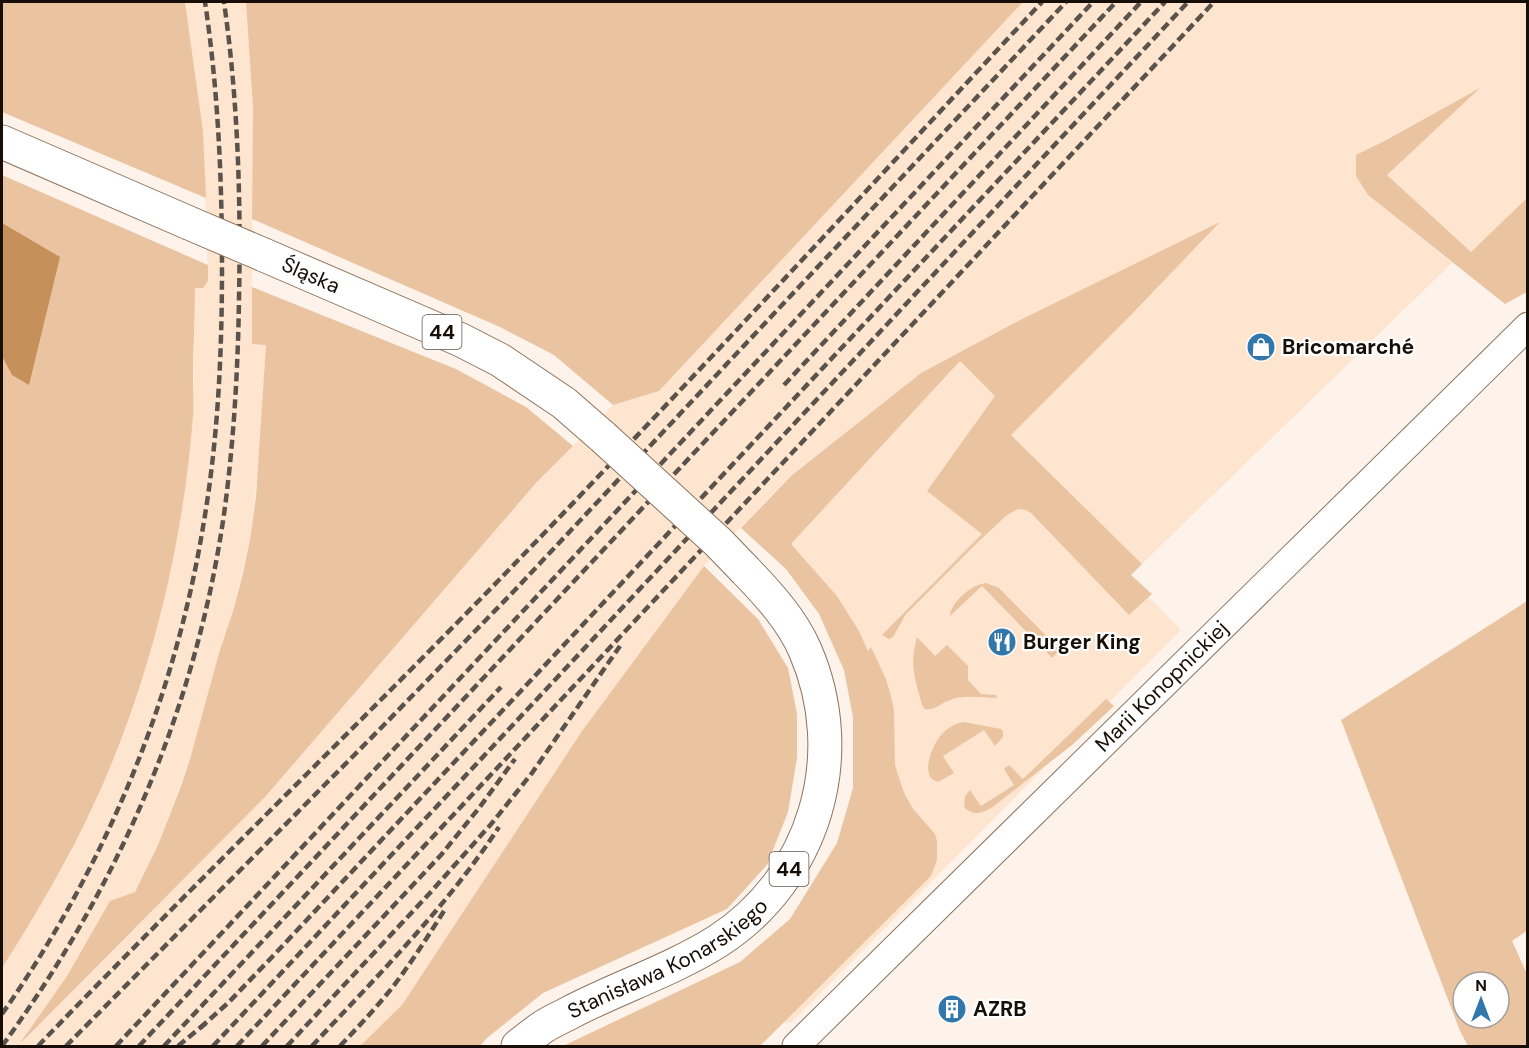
<svg xmlns="http://www.w3.org/2000/svg" width="1529" height="1048" font-family="'DM Sans',sans-serif">
  <style>
    .built { fill: #fee5cf }
    .green { fill: #eac4a1; fill-rule: evenodd }
    .water { fill: #c6905a }
    .lines { fill: none; stroke-linecap: round; stroke-linejoin: round }
    .tertiary-casing { stroke: #8a745f; stroke-width: 29 }
    .primary-casing { stroke: #8a745f; stroke-width: 35 }
    .tertiary { stroke: #fff; stroke-width: 27 }
    .primary { stroke: #fff; stroke-width: 33 }
    .rail { stroke: #5b534b; stroke-width: 4.5; stroke-dasharray: 9 4.5; stroke-linecap: butt }
    .primary-bridge-casing { stroke: #8a745f; stroke-width: 35; stroke-linecap: butt }
    .primary-bridge { stroke: #fff; stroke-width: 33 }
    .labels { text-anchor: middle; dominant-baseline: central; stroke-width: 4.5; stroke-linejoin: round; paint-order: stroke }
    .shield { fill: #fff; stroke: #5c5651; stroke-width: 1.5 }
    .shield-label { font-size: 20px; font-weight: bold; fill: #160e07 }
    .street-label { font-size: 21px; fill: #160e07; stroke: #fff }
    .poi-label { font-size: 21px; font-weight: bold; fill: #160e07; stroke: #fff; text-anchor: start }
  </style>
  <rect width="100%" height="100%" fill="#fdf3ea"/>
  <g class="built">
    <polygon points="185,2 246,2 253,108 252,344 266,345 260,451 250,540 234,608 219,653 190,759 158,845 135,892 110,902 67,976 18,1046 2,1046 2,968 35,915 66,861 94,804 113,757 132,708 147,660 160,611 180,514 193,415 195,288 208,281 203,131"/>
    <polygon points="1023,2 1527,2 1527,198 1471,253 1387,175 1477,90 1357,155 1368,195 1452,263 1142,564 1011,435 1132,314 1218,224 1020,320 921,373 791,475 704,566 582,731 402,1005 360,1046 19,1046 145,917 265,797 536,483 613,405 659,391"/>
    <polygon points="960,361 996,396 927,492 1004,449 1181,630 791,1023 784,1023 864,858 868,651 859,631 837,596 791,544"/>
  </g>
  <g class="green">
    <polygon points="2,2 185,2 203,131 206,198 2,112"/>
    <polygon points="246,2 1023,2 659,391 613,405 554,355 500,327 252,219 253,108"/>
    <polygon points="1480,88 1387,175 1471,252 1527,198 1527,292 1505,304 1368,195 1356,176 1356,155 1386,140"/>
    <path d="M2,175L208,265V281L203,288H195C195,319 193,349 193,379C193,391 194,403 193,416C183,547 149,686 93,806C67,862 35,916 2,968V449L3,407L2,403Z"/>
    <polygon points="1220,222 1132,314 1011,435 1142,564 1131,575 1152,594 1129,615 1031,513 1026,510 1018,509 1007,515 978,542 906,614 893,637 889,639 882,635 982,534 927,491 995,396 960,361 791,544 837,596 859,631 868,651 871,647 886,679 891,696 894,710 895,765 900,781 905,795 914,810 935,834 937,841 937,860 931,876 760,1046 563,1046 740,962 790,919 837,843 853,788 853,717 844,670 819,614 786,569 741,528 792,475 921,373 1020,320"/>
    <polygon points="252,287 456,369 526,407 573,446 536,483 265,797 18,1046 67,976 110,901 135,892 158,845 181,786 190,759 219,653 234,608 243,573 250,540 256,496 266,345 252,344"/>
    <polygon points="704,566 758,619 788,668 797,714 797,758 788,812 767,865 727,909 543,993 487,1038 480,1046 360,1046 402,1005 582,731"/>
    <path d="M986,583L999,588L1060,650L1052,658L982,586L950,616C951,602 972,584 986,583Z"/>
    <path d="M1527,601L1528,930L1512,941L1527,974V1046H1468L1460,1031L1341,720ZM1463,982H1499V1018H1463Z"/>
    <path d="M917,637L935,656L947,645L968,666V680L981,694L996,695L997,698C981,698 963,694 948,701C939,704 935,711 925,709L922,705C915,677 909,667 917,637Z"/>
    <path d="M1106,699L1114,706L1072,745L994,806C984,813 973,817 964,807L965,796L970,790L981,806L1014,785L1004,769L1009,765L1023,779Z"/>
    <path d="M964,722L1001,729L1003,731V737L995,746L984,730L943,756L954,773L938,782C918,777 933,742 943,733C949,727 956,723 964,722Z"/>
  </g>
  <polygon class="water" points="2,223 60,257 29,385 12,375 2,356"/>
  <g class="lines">
    <g class="tertiary-casing">
      <g id="tertiary">
        <path id="s1" d="M796,1046L1528,326"/>
      </g>
    </g>
    <g class="primary-casing">
      <g id="primary">
        <polyline points="2,142 189,223"/>
        <path id="s2" d="M264,255L461,340L500,360L564,403L603,437"/>
        <path id="s3" d="M518,1046C526,1040 534,1033 543,1027C552,1021 562,1017 571,1012C619,987 672,970 718,941C815,878 851,756 805,650C792,620 769,595 746,571"/>
      </g>
    </g>
    <use href="#tertiary" class="tertiary"/>
    <use href="#primary" class="primary"/>
    <g class="rail">
      <polyline points="784,385 1141,2"/>
      <path d="M2,1014C104,868 174,702 203,527C218,441 222,354 222,267C222,178 218,89 205,2"/>
      <polyline points="200,1028 228,1003 273,956 1165,2"/>
      <path d="M2,1046C119,886 198,704 225,507C234,438 238,368 239,298C241,199 238,100 224,2"/>
      <path d="M38,1046C189,889 346,737 499,580C683,390 862,195 1042,2"/>
      <polyline points="66,1046 380,729 514,591 1066,2"/>
      <polyline points="116,1046 1093,2"/>
      <polyline points="139,1046 1116,2"/>
      <polyline points="164,1046 501,687"/>
      <polyline points="178,1046 206,1023"/>
      <polyline points="213,1046 1188,2"/>
      <polyline points="237,1046 1214,2"/>
      <polyline points="262,1046 441,855 479,808 515,759"/>
      <polyline points="287,1046 429,894 492,823 532,773 620,646"/>
      <path d="M312,1046C377,976 446,908 499,827"/>
      <path d="M340,1046C359,1026 378,1006 395,984C413,960 428,936 444,911"/>
    </g>
    <g class="primary-bridge-casing">
      <g id="primary-bridge">
        <polyline points="189,223 264,255"/>
        <polyline points="603,437 718,542 746,571"/>
      </g>
    </g>
    <use href="#primary-bridge" class="primary-bridge"/>
  </g>
  <defs>
    <g id="shop-disc" transform="scale(1.5)"><circle r="9.5" fill="#3277ac" stroke="#fff"/><path d="M-5-2.5h2.3a2.7 3.5 0 0 1 5.4 0H5L5.5 6h-11ZM-1.5-2.5h3a1.5 2.3 0 0 0-3 0Z" fill="#fff"/></g>
    <g id="restaurant-disc" transform="scale(1.5)"><circle r="9.5" fill="#3277ac" stroke="#fff"/><path d="M-5-6h1v4h1v-4h1v4h1v-4h1v5L-1.5 .5V6h-2V.5L-5-1ZM5-6V6H3V1.5H1.5Q1.5-4 5-6Z" fill="#fff"/></g>
    <g id="building-disc" transform="scale(1.5)"><circle r="9.5" fill="#3277ac" stroke="#fff"/><path d="M-4-6H4V6H1V3H-1V6H-4ZM-2.5-4.3h1.7v1.8h-1.7ZM.8-4.3h1.7v1.8H.8ZM-2.5-1h1.7V.8h-1.7ZM.8-1h1.7V.8H.8Z" fill="#fff"/></g>
  </defs>
  <g fill-rule="evenodd">
    <use href="#shop-disc" x="1261" y="347"/>
    <use href="#restaurant-disc" x="1002" y="642"/>
    <use href="#building-disc" x="952" y="1009"/>
  </g>
  <g class="labels">
    <g class="shield">
      <rect x="422.5" y="315" width="39" height="34" rx="4.5"/>
      <rect x="769.5" y="852" width="39" height="34" rx="4.5"/>
    </g>
    <g class="shield-label">
      <text x="442" y="332">44</text>
      <text x="789" y="869">44</text>
    </g>
    <g class="street-label">
      <text stroke="none"><textPath href="#s2" startOffset="51">Śląska</textPath></text>
      <text stroke="none"><textPath href="#s1" startOffset="513">Marii Konopnickiej</textPath></text>
      <text stroke="none"><textPath href="#s3" startOffset="174">Stanisława Konarskiego</textPath></text>
    </g>
    <g class="poi-label">
      <text x="1282" y="347">Bricomarché</text>
      <text x="1023" y="642">Burger King</text>
      <text x="973" y="1009">AZRB</text>
    </g>
  </g>
  <rect width="1529" height="1048" fill="none" stroke="#160e07" stroke-width="6"/>
  <g transform="translate(1481 1000)"><circle r="28" fill="#ffffff" stroke="#a29f9c" stroke-width="1.5"/>
  <path d="M0-4.5L10 22L0 15L-10 22Z" fill="#3277ac"/>
  <text y="-9" font-size="16" font-weight="bold" text-anchor="middle" fill="#160e07">N</text>
  </g>
</svg>
